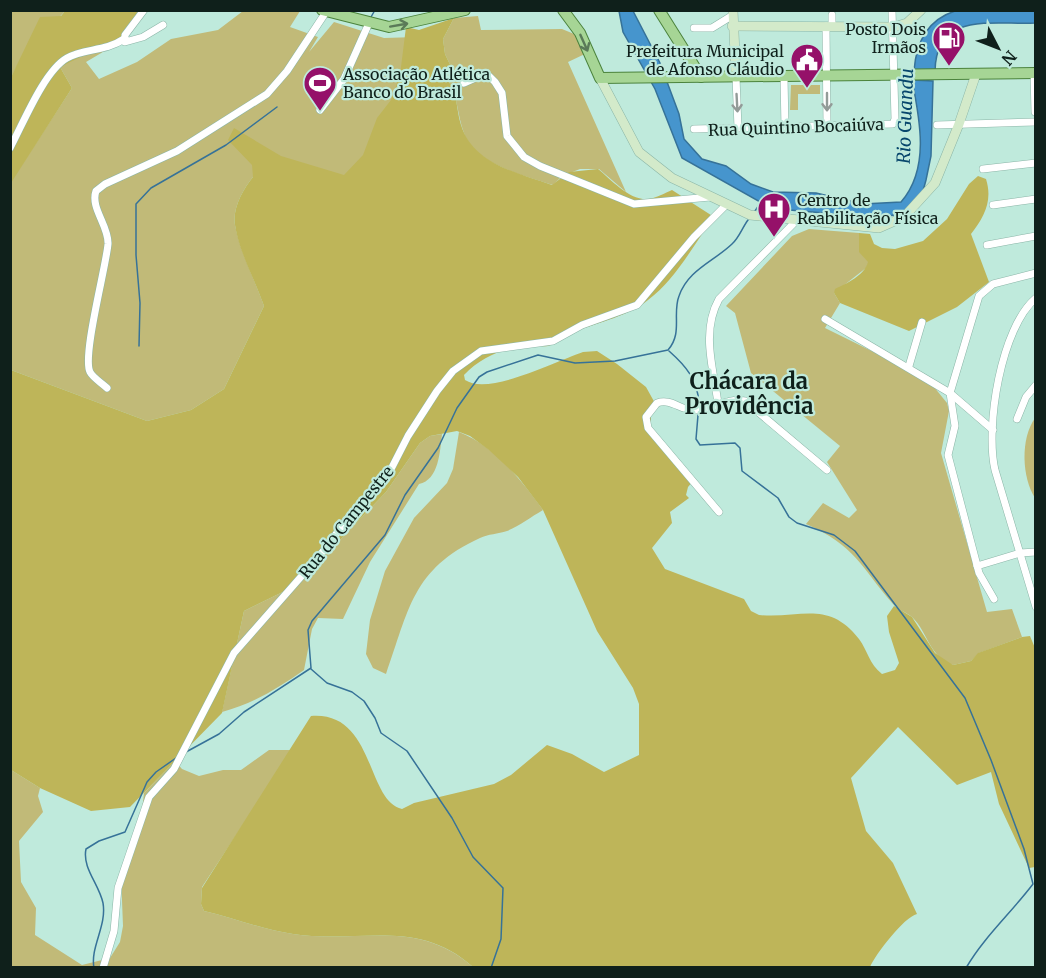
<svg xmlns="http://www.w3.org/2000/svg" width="1046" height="978" font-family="Merriweather,serif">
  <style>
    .green { fill: #c1ba78 }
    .forest { fill: #beb559 }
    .water { fill: #4695cd; stroke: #367298; stroke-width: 1.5 }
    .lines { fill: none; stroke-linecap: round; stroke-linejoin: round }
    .stream { stroke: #367298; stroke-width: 1.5 }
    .street-casing { stroke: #8bb5a7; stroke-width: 8 }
    .secondary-casing { stroke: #8bb5a7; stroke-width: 10 }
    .primary-casing { stroke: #4b833c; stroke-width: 12 }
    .street { stroke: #fff; stroke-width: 7 }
    .secondary { stroke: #d3eaca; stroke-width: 9 }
    .primary { stroke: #a6d595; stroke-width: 10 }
    .oneway { stroke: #5a7a58 }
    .oneway2 { stroke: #939b98 }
    .labels { text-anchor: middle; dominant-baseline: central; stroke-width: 4.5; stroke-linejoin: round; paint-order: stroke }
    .poi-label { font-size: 16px; fill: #0f201b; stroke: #bfeadc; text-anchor: end }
    .street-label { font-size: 16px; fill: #0f201b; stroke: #bfeadc }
    .water-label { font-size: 18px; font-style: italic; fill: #07466c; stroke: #bfeadc }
    .district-label { font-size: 22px; font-weight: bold; fill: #0f201b; stroke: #bfeadc }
  </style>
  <rect width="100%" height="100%" fill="#bfeadc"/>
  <g class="green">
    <polygon points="11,11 65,11 19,62 11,77"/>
    <path d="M243,11H300L290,27L318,37L309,52L334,22L384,38L417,37L355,219L253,177C243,189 232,209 235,225C240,252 255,280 264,306L224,389L191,410L147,421L11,370L10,183L72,88L60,67L75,58L108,49L86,62L99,79L137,62L171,39L218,30Z"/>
    <path d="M478,16L481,30L562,29L579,36L587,53L568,62L626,192L599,169H580L562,176L553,185C523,175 476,165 464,133C457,114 458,97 449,82L454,73L445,54L443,39L454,18Z"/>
    <polygon points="791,85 820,85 820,94 798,94 798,110 790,110"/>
    <path d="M809,229L859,233C860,246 859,253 869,262L866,268L834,293L840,303L825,328L906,368L934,387L947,403L949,411L941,453L987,612L1012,609L1022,637L979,653L971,661L953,665C929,657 928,632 912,617C906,612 898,610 893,604C860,566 856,546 806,524L823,503L849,518L857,510L827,462L840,446L751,373L735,313L726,306L792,236Z"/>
    <path d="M1035,418V498C1022,478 1020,439 1035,418Z"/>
    <path d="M459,432C495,446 521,480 543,510C531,517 519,526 507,531C498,534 488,534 480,538C412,569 409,610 386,674L373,668L366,654L370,620L385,571L414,518L447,483L453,469Z"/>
    <path d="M442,434C440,451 439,480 419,484L370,562L343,619L318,618L312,629L304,670C278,688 253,704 222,712L244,611L297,585L386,492L420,443L430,436Z"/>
    <path d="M269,750H292L202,887L201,904L204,911C234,918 264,930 293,934C358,944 417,917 473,967L11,968V770L40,788L38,796L43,812L19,841L21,882L36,908L35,935L82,965L110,958L120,942L123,926L121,875L139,836L144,793L175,761L182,769L199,776L223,770H241Z"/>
  </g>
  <g class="forest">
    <polygon points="65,11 138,11 126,35 60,67 72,88 11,183 11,77 40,17 61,16"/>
    <path d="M454,18L443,39L445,54L454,73L449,82C458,95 456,109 461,125C473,164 518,173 552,185L569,172L598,169C612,180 629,201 649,199C656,198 665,193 672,190L714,217C694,244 676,279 648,300C628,316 600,322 576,331C566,334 559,343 548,346C542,347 535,345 529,345C504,348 482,356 464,375L465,380C489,396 556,361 583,352L597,351L617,364L646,387L656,405L651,416V429L694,480L688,487L686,495L689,498L670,512L672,523L652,548L665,569L744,599L751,611L759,615C800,619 828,599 859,639C868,651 869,664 882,674L895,670L899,663L889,632L887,616L894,606L912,617L935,653L953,665L971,661L978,653L1022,637L1030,636L1035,648V867L1029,868L999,804L991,772L957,785L898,727L851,778L866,831L893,863L917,914C904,917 875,955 870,967H473C418,917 358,944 293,934C264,930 234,918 204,911L201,904L202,888L311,716C375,711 366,801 402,809L414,803L494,784L511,775L547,745L572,754L604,772L639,755V704L633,688L597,631L543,510L518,477L489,450L470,436L457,431L430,436L420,443L386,492L297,585L244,611L222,713L130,807L91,811L40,788L11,770V370L147,421L191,410L224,389L264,306C255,280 239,252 235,225C232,209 243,189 253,177L252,165L228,140L234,128L281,156L344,175L363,155L377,118L391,100L400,75L406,27L419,30Z"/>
    <path d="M978,176L986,179C993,201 984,217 971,234L989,282L957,307L909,331L840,303L834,293L835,289C847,283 864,276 868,262L859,252V233L870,234L874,244L882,248L895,249L923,241L947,219L969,184Z"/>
  </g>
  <g class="water">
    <path d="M619,11H633L660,63L679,114L684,139L702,159L726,166L751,184L773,192L816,193L863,204L901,202C930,169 920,120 912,80L933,81L931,156L926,180L923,191L902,213L881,218L778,209L769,207L682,158L655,89L623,32Z"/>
    <path d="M955,11H1035V23C992,25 936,11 935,71H914C916,43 927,20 955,11Z"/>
  </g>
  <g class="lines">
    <g class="stream">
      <polyline points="371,17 375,10"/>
      <polyline points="755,211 761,202"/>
      <polyline points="139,346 140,303 136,255 136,204 151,188 226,145 277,107"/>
      <path d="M669,351C686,366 698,380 699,404"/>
      <path d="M698,415L696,439L700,445L735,443L740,448L742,471L778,498L789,517L797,523L834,535L855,551L965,698L991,760L1024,849L1033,884C1011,913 984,937 966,968"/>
      <polyline points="311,669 327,683 352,692 364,701 375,718 381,733 407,751 452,818 473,857 503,888 501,939 491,968"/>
      <path d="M186,752L219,734L244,712L311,668L308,630L312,621L385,535L405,495L438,448L457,408L479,377L487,372L538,355L575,363L615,361L668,350C683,333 672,314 679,296C688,270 713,262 732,244C739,238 742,228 748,220"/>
      <path d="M94,968C90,947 107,926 103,903C99,884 82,868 86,849L99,841L125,832L147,782L156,772L176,758"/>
    </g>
    <g class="street-casing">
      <g id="street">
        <polyline points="144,10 125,35 125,42 143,37 163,25"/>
        <polyline points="832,15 832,27"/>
        <polyline points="826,26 827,126"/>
        <polyline points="694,28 712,28 733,15"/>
        <polyline points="1034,73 1035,112"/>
        <polyline points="736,77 738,128"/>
        <polyline points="784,77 785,128"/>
        <polyline points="464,83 482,75 489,76 495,82 502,93 507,136 524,157 540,166 634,204 710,197"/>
        <polyline points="320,110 344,79 369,23"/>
        <polyline points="937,125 1036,122"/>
        <polyline points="694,129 893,124 895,119 892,10"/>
        <path d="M10,148C23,124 44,71 67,58C84,48 105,52 124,39"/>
        <polyline points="983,169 1036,163"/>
        <polyline points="993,205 1036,199"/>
        <polyline points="987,245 1036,236"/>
        <path d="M1036,298C1001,327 985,427 995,470L1036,607"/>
        <polyline points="825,319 950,393 993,430"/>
        <polyline points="909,366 922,322"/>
        <path d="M107,388C102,383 93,378 90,372C82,356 106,267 108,244C109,226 90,208 96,191L105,184L177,151L267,94L287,71L326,12"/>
        <path d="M718,403C713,368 701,331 719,299L796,221"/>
        <polyline points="1017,419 1026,397 1036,385"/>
        <path d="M719,512L648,428L646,417L657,403C671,398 680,410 693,410C711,411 726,397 745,401L827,470"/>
        <polyline points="977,566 1020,553 1036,552"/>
        <polyline points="994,599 979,573 948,455 955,426 950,393 979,296 993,284 1036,273"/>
        <polyline points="103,968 114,931 118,888 149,797 174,769 234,653 321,554 348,518 387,477 408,436 437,391 453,371 481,351 553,341 582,325 637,305 694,237 726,205"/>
      </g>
    </g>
    <g class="secondary-casing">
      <g id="secondary">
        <polyline points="733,10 736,77"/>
        <polyline points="732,26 894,27 907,23 921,10"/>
        <polyline points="600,78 639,152 672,178 750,215 879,228 904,217 935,183 959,124 976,74"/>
      </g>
    </g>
    <g class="primary-casing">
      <g id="primary">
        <polyline points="322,10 389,27 465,10"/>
        <polyline points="563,10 580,33 600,78 1036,73"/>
        <polyline points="659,10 701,77"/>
      </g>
    </g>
    <use href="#street" class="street"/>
    <use href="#secondary" class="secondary"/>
    <use href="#primary" class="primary"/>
  </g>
  <defs><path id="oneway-shaft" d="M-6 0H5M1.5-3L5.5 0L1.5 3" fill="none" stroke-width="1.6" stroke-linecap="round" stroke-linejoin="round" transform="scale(1.5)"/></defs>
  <g class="oneway">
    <use href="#oneway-shaft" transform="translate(399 25) rotate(-10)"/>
    <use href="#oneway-shaft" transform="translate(584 43) rotate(66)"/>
  </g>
  <g class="oneway2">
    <use href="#oneway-shaft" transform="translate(827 102) rotate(90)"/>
    <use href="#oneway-shaft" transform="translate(737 103) rotate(87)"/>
  </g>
  <defs>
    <g id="fuel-pin" transform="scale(1.725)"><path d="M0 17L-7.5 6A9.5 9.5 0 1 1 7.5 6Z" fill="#951169" stroke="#bfeadc"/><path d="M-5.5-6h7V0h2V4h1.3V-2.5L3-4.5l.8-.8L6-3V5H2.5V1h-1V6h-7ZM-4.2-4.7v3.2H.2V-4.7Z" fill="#fff"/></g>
    <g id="civic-pin" transform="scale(1.725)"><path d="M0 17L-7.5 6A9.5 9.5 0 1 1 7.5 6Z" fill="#951169" stroke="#bfeadc"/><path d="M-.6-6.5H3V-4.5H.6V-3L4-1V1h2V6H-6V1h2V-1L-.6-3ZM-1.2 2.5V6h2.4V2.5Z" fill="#fff"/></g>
    <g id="stadium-pin" transform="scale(1.725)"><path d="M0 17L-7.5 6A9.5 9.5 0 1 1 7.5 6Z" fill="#951169" stroke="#bfeadc"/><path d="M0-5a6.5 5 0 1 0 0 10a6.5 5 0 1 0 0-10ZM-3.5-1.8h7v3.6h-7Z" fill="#fff"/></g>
    <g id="hospital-pin" transform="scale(1.725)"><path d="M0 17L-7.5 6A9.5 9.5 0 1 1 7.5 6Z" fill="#951169" stroke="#bfeadc"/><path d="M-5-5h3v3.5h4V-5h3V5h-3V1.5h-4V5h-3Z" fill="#fff"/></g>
  </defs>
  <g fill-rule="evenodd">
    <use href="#fuel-pin" x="949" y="38"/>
    <use href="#civic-pin" x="807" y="60"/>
    <use href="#stadium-pin" x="320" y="83"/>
    <use href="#hospital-pin" x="774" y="209"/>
  </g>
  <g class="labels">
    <g class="poi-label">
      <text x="926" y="29">Posto Dois<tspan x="926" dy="18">Irmãos</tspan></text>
      <text x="784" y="51">Prefeitura Municipal<tspan x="784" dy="18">de Afonso Cláudio</tspan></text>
      <text x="343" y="74" text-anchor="start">Associação Atlética<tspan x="343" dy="18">Banco do Brasil</tspan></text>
      <text x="797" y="200" text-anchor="start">Centro de<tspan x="797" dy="18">Reabilitação Física</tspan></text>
    </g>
    <g class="street-label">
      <text transform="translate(796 127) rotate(-2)">Rua Quintino Bocaiúva</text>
      <text transform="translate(346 522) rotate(-51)">Rua do Campestre</text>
    </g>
    <g class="water-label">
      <text transform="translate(905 116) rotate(-88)">Rio Guandu</text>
    </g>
    <g class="district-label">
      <text x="749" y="381">Chácara da<tspan x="749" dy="25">Providência</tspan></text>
    </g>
  </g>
  <rect width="1046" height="978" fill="none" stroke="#0f201b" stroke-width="24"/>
  <g transform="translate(998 48) rotate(132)" stroke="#bfeadc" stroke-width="4.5" paint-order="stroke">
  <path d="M0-4.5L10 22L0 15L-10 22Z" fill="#0f201b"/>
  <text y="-9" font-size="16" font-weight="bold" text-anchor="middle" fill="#0f201b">N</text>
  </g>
</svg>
